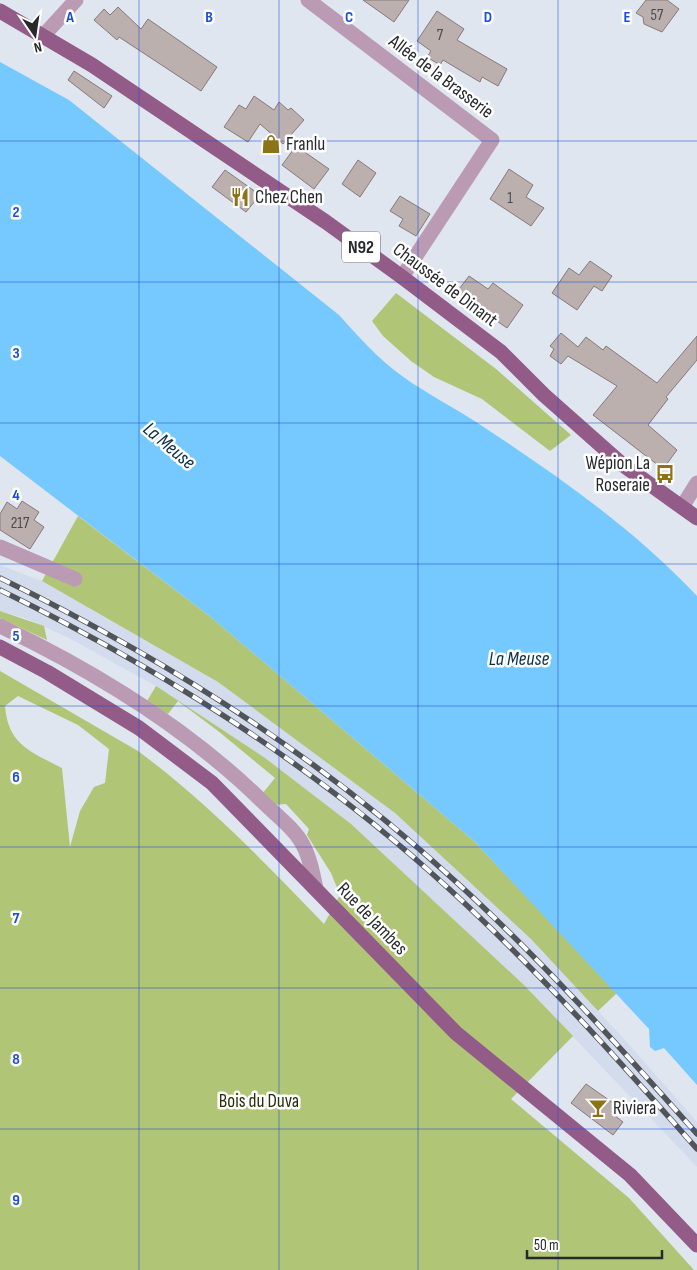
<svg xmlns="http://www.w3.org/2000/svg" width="697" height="1270" font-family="'Sofia Sans Condensed',sans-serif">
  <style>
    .built { fill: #d2dcec }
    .green { fill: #b1c576; fill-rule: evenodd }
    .water { fill: #75c9fe }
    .building { fill: #bcb0af; stroke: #867a79 }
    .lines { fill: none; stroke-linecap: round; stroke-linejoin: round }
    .minor { stroke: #bb9bb3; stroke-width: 15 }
    .major { stroke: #935b88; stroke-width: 15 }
    .rail-casing { stroke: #515459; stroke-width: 5.5 }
    .rail { stroke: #fff; stroke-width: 4; stroke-dasharray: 11; stroke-linecap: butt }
    .grid { fill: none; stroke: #1d4ed8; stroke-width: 1; stroke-opacity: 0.55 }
    .labels { text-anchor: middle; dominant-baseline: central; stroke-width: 5; stroke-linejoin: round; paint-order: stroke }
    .number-label { font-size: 16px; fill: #4c4b4e }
    .shield { fill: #fff; stroke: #68696c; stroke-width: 1 }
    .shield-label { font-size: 18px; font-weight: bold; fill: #27292d }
    .street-label { font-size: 19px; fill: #27292d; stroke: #fff }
    .poi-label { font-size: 19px; fill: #27292d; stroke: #fff; text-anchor: start }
    .park-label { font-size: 19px; fill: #272f0b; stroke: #fff }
    .water-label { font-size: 20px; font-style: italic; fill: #0b3146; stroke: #fff }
    .grid-label { font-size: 16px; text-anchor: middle; font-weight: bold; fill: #1d4ed8; stroke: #fff; stroke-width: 5; stroke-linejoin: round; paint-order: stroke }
  </style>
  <rect width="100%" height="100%" fill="#dfe6ef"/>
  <polygon class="built" points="0,565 42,581 218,682 395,813 531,939 626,1041 697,1122 697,1167 524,985 350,824 156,686 69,638 25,618 0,611"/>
  <g class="green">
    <polygon points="396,293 496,369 571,435 550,451 482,399 434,377 411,361 383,336 372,321"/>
    <polygon points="78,516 212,618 474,841 617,993 598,1011 531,939 395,813 218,682 42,581"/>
    <polygon points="0,611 44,626 47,640 0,618"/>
    <path d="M0,671L138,751C207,802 265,863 324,924L340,895L331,873L307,835L309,829L286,804L274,805L262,794L275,778L218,731L178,701L168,714L147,701L156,686L265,758L351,824L524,985L573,1036L511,1099L629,1198L694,1270H0ZM18,696L78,725L109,749L105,783L94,787L80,811L70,847L62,768C31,752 8,745 5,706Z"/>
  </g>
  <path class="water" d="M0,62L69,100L339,315C358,336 378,359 402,376C425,393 452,406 476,422C555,474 632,527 697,596V1085L664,1048L655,1051L650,1047L649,1029L474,841L212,618L0,456Z"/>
  <g class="building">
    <polygon points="363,0 409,0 394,22"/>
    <polygon points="646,0 667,0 679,9 662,32 644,24 643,17 636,13"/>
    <polygon points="118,7 141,29 148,19 217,67 201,91 119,37 117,40 94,20 104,9 110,15"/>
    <polygon points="437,11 464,29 457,40 507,69 498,86 482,77 480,82 443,60 440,65 427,57 431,51 417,41"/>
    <polygon points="74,71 112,96 104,108 68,80"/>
    <polygon points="254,96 274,110 279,102 288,110 291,108 304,120 283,144 260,124 248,142 224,127 239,105 246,109"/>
    <polygon points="296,146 329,169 314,189 282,165"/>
    <polygon points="358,160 376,173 360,197 342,184"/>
    <polygon points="509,169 533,185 526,197 544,208 531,226 490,199"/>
    <polygon points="225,170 260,195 246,212 212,187"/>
    <polygon points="400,196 430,214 416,236 399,226 403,219 390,211"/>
    <polygon points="590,261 612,276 602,291 594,286 577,310 552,293 569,268 579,275"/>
    <polygon points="469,276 488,289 493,283 523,305 507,328 456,293"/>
    <polygon points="561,333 578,347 586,337 603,350 606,346 657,383 697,336 697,360 666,397 668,399 648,425 677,450 663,469 593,415 617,386 568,356 561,364 550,356 554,349 550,346"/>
    <polygon points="22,501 39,512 34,520 44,527 30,549 0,530 0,514 7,502 17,509"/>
    <polygon points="586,1084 619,1107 614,1115 623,1122 613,1135 571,1103"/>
  </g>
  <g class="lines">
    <g class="minor">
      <polyline points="308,0 492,140 402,277"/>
      <polyline points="44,35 76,0"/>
      <polyline points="682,507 697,483"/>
      <polyline points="0,547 75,579"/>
      <path d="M0,626C96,672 188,728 264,803C277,816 295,829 303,845C310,858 313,874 316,889"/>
    </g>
    <g class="major">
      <polyline points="0,11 92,65 326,222 402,277 501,352 544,395 623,465 697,518"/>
      <polyline points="0,647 47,672 139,728 212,783 456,1033 630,1175 697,1245"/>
    </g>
    <g class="rail-casing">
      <g id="rail">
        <path d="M0,578C164,658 319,756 454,880C541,959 619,1046 697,1134"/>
        <path d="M0,590C161,669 314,765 447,887C537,969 617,1058 697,1149"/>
      </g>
    </g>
    <use href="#rail" class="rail"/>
  </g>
  <path class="grid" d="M139,0V1270M279,0V1270M418,0V1270M558,0V1270M0,141H697M0,282H697M0,423H697M0,564H697M0,706H697M0,847H697M0,988H697M0,1129H697"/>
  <defs>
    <g id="shop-bare" transform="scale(1.5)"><path d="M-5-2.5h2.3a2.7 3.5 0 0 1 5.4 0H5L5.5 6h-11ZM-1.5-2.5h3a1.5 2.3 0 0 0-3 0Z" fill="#8b7316" stroke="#fff" stroke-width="2.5" paint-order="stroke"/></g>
    <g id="restaurant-bare" transform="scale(1.5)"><path d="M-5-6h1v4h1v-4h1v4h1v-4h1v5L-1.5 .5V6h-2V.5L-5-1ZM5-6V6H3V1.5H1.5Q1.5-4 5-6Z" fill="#8b7316" stroke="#fff" stroke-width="2.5" paint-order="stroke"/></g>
    <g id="bus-bare" transform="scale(1.5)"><path d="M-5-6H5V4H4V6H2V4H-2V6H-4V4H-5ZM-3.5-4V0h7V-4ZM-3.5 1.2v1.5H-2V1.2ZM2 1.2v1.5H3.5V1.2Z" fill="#8b7316" stroke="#fff" stroke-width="2.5" paint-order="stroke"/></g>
    <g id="bar-bare" transform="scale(1.5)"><path d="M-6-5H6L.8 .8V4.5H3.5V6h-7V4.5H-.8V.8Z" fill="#8b7316" stroke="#fff" stroke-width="2.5" paint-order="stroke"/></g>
  </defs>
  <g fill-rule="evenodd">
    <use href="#shop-bare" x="271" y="144"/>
    <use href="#restaurant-bare" x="240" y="197"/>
    <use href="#bus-bare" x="665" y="474"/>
    <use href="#bar-bare" x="598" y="1108"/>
  </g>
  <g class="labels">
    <g class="number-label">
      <text x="657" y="15">57</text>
      <text x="440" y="35">7</text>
      <text x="510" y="198">1</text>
      <text x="20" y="523">217</text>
    </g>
    <rect class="shield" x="342" y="231.5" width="38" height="31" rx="4"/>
    <g class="shield-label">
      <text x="361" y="247">N92</text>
    </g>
    <g class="street-label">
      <text transform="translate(441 77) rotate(37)">Allée de la Brasserie</text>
      <text transform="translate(445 285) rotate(37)">Chaussée de Dinant</text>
      <text transform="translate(372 919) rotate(46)">Rue de Jambes</text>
    </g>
    <g class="poi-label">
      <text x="286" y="144">Franlu</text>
      <text x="255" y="197">Chez Chen</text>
      <text x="650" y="463" text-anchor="end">Wépion La<tspan x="650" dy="22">Roseraie</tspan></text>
      <text x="613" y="1108">Riviera</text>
    </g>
    <g class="park-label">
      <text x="259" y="1101">Bois du Duva</text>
    </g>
    <g class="water-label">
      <text transform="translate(169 446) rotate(40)">La Meuse</text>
      <text x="519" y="659">La Meuse</text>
    </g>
  </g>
  <g class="grid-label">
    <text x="70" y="22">A</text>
    <text x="209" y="22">B</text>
    <text x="349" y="22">C</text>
    <text x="488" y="22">D</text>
    <text x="627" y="22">E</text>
    <text x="16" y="217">2</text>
    <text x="16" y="358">3</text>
    <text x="16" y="500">4</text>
    <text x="16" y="641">5</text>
    <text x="16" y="782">6</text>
    <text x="16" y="923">7</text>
    <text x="16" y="1064">8</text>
    <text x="16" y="1205">9</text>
  </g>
  <g transform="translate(35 35) rotate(167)" stroke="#ffffff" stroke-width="4" paint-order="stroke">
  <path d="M0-4L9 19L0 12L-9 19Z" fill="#27292d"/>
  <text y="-8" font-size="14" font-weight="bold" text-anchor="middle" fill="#27292d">N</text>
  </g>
  <path d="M527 1250v8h135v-8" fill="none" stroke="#27292d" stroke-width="2.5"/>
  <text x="534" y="1250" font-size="15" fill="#27292d" stroke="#ffffff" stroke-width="4" paint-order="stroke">50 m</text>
</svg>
